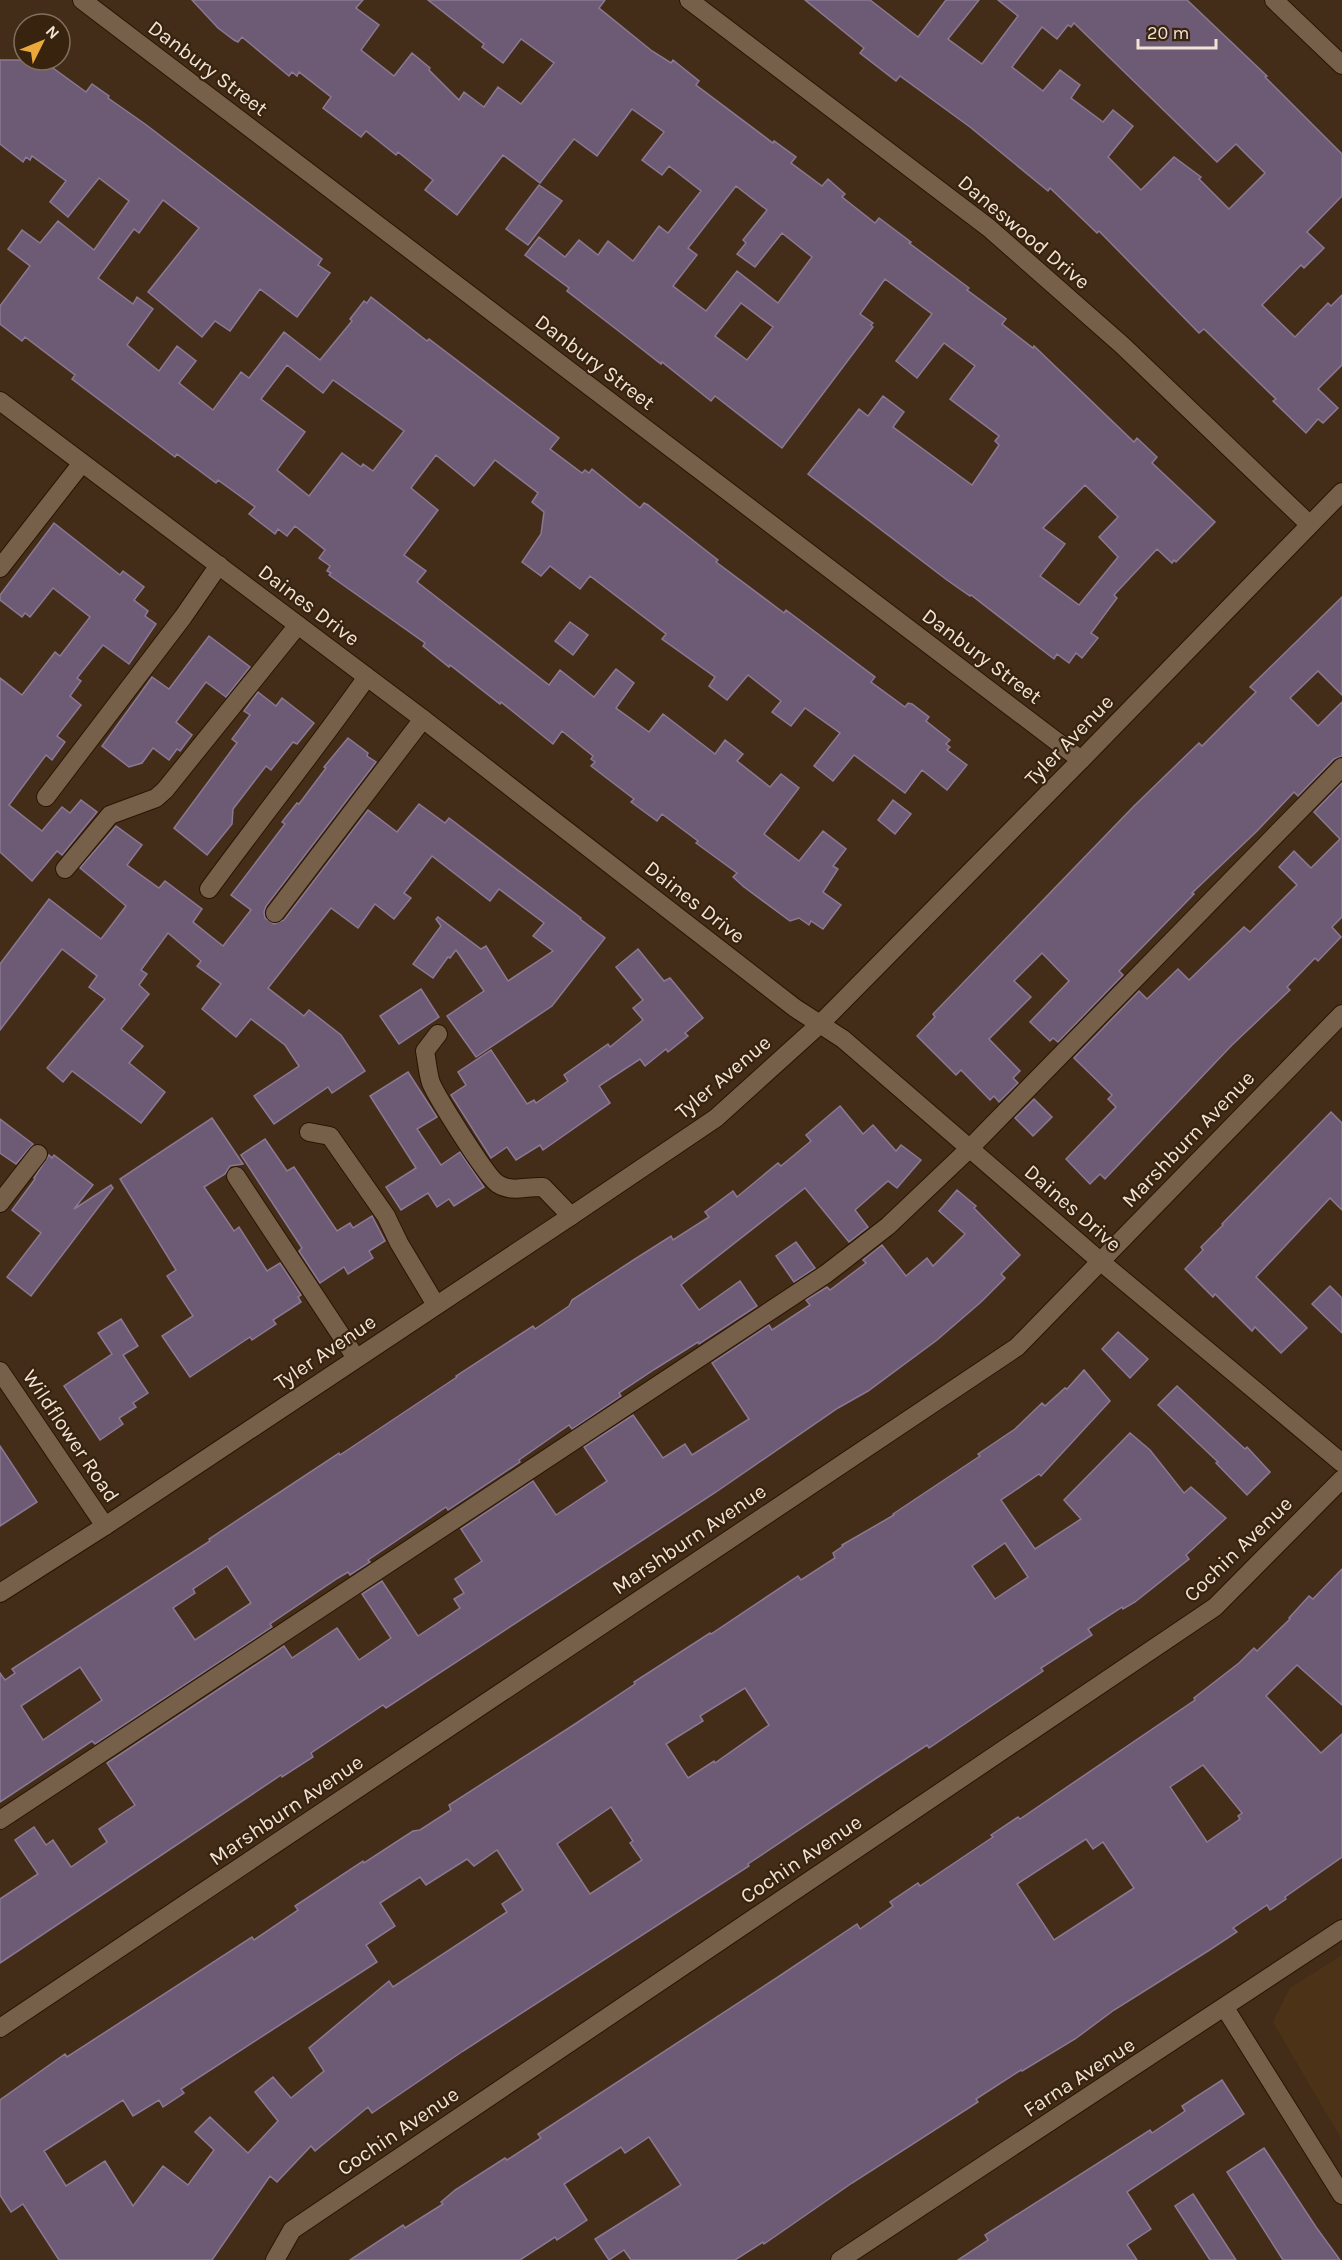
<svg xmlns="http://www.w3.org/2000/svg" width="1342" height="2260" font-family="Karla,sans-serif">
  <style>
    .built { fill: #4c3217 }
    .building { fill: #6d5b75; stroke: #8b7893; stroke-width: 1.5; fill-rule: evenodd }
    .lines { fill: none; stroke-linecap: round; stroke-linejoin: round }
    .minor-casing { stroke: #291502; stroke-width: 20 }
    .minor { stroke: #776049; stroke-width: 18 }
    .labels { text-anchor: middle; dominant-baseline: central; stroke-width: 4.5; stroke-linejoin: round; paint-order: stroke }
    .street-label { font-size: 21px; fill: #f1e3d6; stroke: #38230e }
  </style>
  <rect width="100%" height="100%" fill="#432d18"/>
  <polygon class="built" points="1342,1955 1342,2140 1273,2022 1290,1988"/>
  <g class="building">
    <path d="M192,0H363L356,8L379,25L361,50L394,76L412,53L430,68L429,70L459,100L464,92L484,107L498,87L521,104L554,63L521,39L503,63L482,47L484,44L428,0H605L599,8L652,51L671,63L673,60L699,81L696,85L773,143L774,141L796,157L791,163L822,186L828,179L845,194L842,197L875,223L879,218L911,242L909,243L969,288L967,290L1006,319L1002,324L1033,348L1034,346L1134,442L1137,438L1157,457L1152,463L1215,522L1176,562L1174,560L1172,563L1157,549L1114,595L1117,598L1091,633L1098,638L1082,658L1076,653L1069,663L1057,654L1054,659L971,595L970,596L947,580L808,474L859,409L868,416L883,396L904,412L893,427L972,485L999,445L995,441L999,436L950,399L975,366L944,343L917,378L896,361L932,314L885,279L860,314L873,323L871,325L873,327L782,448L715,396L711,401L662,362L661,364L629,339L567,291L569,288L525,255L539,237L565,257L579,240L598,255L608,241L633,261L659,226L668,233L701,191L669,166L662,175L642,160L664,132L632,109L597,156L574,139L540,183L503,155L457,215L425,190L433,180L398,152L396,155L366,131L361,137L323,108L331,97L299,72L297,76L292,72L289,76L242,37L238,42L234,40L218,28ZM736,186L767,210L743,240L746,243L737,254L755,267L782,233L812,257L778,303L737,271L706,311L673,286L697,255L688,248ZM741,303L773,327L747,360L715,336ZM1085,485L1118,517L1099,537L1118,557L1079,605L1040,576L1065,544L1043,528Z"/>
    <path d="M805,0H870L918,37L946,0H979L948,39L982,64L1018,16L998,0H1187L1267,76L1265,77L1342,154V196L1307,232L1324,248L1304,268L1301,265L1262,305L1295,337L1328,303L1331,306L1342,295V365L1318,389L1338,408L1323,423L1318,419L1306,433L1273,401L1276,399L1204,329L1199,333L1099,231L1097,233L1050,188L1048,191L970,127L900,76L896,81L860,53L864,48ZM1074,23L1217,162L1236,144L1265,173L1229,209L1199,179L1201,177L1174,157L1141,190L1108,157L1133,126L1113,110L1103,122L1071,98L1080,85L1060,70L1043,91L1012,67L1042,27L1057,39L1068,25L1071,27Z"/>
    <path d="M0,60H60L53,68L86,92L92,84L109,96L108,98L145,124L322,259L318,265L330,273L297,317L260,289L230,331L215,321L202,337L148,292L199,228L163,200L139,233L134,229L98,278L133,304L137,297L153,309L127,345L159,371L177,346L196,361L179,383L213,410L241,372L249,378L284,332L320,360L352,321L350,319L364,301L367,303L371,297L427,341L429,339L559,438L550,449L582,473L585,470L589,473L592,469L640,508L644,503L648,505L718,560L716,562L784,613L786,610L875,677L871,682L905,707L908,703L912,704L929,717L926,721L950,740L946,744L950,747L947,750L967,765L947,790L922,770L905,793L854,755L833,781L814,766L840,733L805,708L791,726L772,712L781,701L748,675L727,700L709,686L715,677L662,639L666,634L590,576L580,589L550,566L541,576L522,562L541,534L544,512L532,502L538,493L495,460L474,486L436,455L411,488L438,510L404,555L426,571L417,582L549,685L560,670L594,697L616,669L634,683L616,708L649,732L663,714L715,754L725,740L743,754L737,761L770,787L781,774L799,788L764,834L799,861L823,831L846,849L833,866L838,869L823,892L841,905L823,929L811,921L809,925L799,918L790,921L744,887L733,877L737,873L696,843L698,841L662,814L657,821L631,802L634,799L591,766L595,762L591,759L593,756L562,731L553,744L501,702L500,704L450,665L449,667L423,646L425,643L329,575L331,573L327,571L330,566L319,558L325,550L295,526L287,536L278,529L275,534L249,514L255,507L218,480L216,483L177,454L175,457L72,379L75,375L25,337L22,341L0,324V306L30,266L8,249L22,230L40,243L58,221L94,250L129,201L99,178L68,217L50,202L66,181L32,156L30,160L26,157L23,162L0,144ZM287,365L323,393L333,380L404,431L373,471L363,464L361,467L342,453L309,496L277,470L305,432L261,399Z"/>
    <polygon points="539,185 562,201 528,245 506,229"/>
    <polygon points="54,523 120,575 123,571 144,587 134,600 148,611 145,616 156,624 129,664 103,645 77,678 81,681 70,696 81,705 57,736 65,742 52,760 46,755 9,805 42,831 62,807 70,813 81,800 97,812 62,855 57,851 32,881 0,852 0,678 22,695 55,652 60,656 90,617 53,588 30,617 25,613 22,617 0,600 0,595"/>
    <polygon points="1342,597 1342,695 1318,671 1290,698 1318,726 1342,702 1342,756 1334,759 1298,796 1294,792 1257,831 1192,893 1194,894 1119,971 1123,975 1058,1042 1053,1038 1050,1041 1030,1022 1069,981 1042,953 1014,981 1031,997 989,1039 1020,1071 1013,1078 1018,1083 999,1102 994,1096 990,1100 961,1070 956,1075 917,1036 935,1017 933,1014 1134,806 1199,743 1202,746 1256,692 1250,687"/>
    <polygon points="570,622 588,635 573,655 555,641"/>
    <polygon points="209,636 250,667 226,697 206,682 176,722 192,735 180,751 177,749 169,760 153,748 142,763 129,767 102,746 152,677 169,689"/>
    <polygon points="258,692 276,706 282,698 314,723 297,744 293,742 271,770 266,766 233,809 232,824 207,855 174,828 237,743 232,739 250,715 244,711"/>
    <polygon points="348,738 368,753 367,756 376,762 266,906 264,912 265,918 274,924 284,920 368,810 397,832 419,804 445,823 449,818 581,918 580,919 605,938 552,1006 476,1057 447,1016 484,991 456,950 450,958 448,957 433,978 413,964 441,926 436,919 438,917 481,949 486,946 508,981 553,951 533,936 544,923 499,889 490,901 432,856 404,893 411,898 394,919 375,904 358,928 331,908 268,988 304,1016 309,1010 341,1035 365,1071 332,1093 328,1087 274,1124 254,1096 299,1066 285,1045 251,1019 236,1037 202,1009 221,984 197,966 201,961 168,933 141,970 147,974 139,985 149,994 121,1029 143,1046 129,1063 165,1092 141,1123 72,1071 63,1082 47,1068 105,999 89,987 97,976 62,949 0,1030 0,964 49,899 101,939 126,906 80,868 116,826 142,845 127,865 159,888 165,881 202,909 193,922 223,946 251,910 231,895 285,824 282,822 297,803 299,804 326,768 324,767"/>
    <polygon points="1342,783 1342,917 1332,927 1341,937 1318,961 1315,958 1287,987 1290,990 1231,1046 1105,1179 1100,1174 1090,1184 1066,1159 1116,1107 1108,1099 1112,1095 1074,1058 1139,991 1147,999 1178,969 1189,980 1244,927 1250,932 1297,885 1279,867 1294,851 1311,868 1340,839 1314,812"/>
    <polygon points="893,800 911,814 895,834 878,820"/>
    <polygon points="638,949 664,981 670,978 703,1018 685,1033 688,1036 668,1052 666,1049 645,1066 640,1059 599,1086 610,1103 543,1150 540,1145 516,1160 507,1147 491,1158 451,1095 466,1085 458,1072 491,1050 527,1104 534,1100 536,1103 568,1081 564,1075 608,1044 610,1047 643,1020 633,1008 643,1000 616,967"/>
    <polygon points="421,989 439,1017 399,1044 380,1016"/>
    <polygon points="408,1072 437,1117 417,1129 441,1165 460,1152 484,1187 454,1206 449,1199 437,1207 428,1193 401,1210 386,1187 416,1168 370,1096"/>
    <polygon points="1034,1099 1052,1117 1033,1136 1015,1118"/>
    <path d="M840,1106L863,1134L873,1125L896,1151L901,1145L921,1160L897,1188L888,1181L855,1210L868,1227L849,1242L805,1188L681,1285L699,1310L740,1281L757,1306L699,1344L698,1342L655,1369L619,1393L621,1396L572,1429L569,1425L519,1460L520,1462L448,1510L446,1507L368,1560L370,1562L350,1575L348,1572L338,1578L270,1624L272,1627L95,1744L92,1741L0,1802V1673L5,1680L15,1673L12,1669L210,1541L209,1539L339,1453L340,1455L457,1377L456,1376L533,1326L535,1329L569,1306L572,1300L635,1259L671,1236L673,1240L709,1217L705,1212L733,1191L737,1197L778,1163L781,1166L811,1141L806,1135ZM227,1566L251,1603L195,1640L173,1608L195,1593L193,1589ZM80,1667L102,1700L43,1740L21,1706Z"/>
    <polygon points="1331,1112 1342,1123 1342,1210 1330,1198 1256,1277 1307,1328 1281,1353 1255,1327 1252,1331 1215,1294 1213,1297 1185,1269 1203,1250 1201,1247 1223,1225 1222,1224"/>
    <polygon points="212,1118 243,1164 230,1166 225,1174 204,1187 234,1231 239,1227 267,1271 280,1263 301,1295 298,1297 301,1302 273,1320 276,1324 252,1340 250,1337 190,1377 162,1336 193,1316 167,1276 176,1270 120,1179"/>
    <polygon points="0,1119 33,1144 16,1164 0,1153"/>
    <polygon points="265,1139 287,1171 294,1167 337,1231 350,1223 353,1228 372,1216 385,1241 369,1251 373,1258 348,1274 344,1267 320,1283 299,1251 302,1248 241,1155"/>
    <polygon points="49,1155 52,1158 54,1155 93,1185 74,1209 111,1185 113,1188 31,1296 7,1277 41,1233 12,1210 35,1179 34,1178"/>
    <polygon points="957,1190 976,1206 974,1208 1020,1255 1001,1274 1005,1278 981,1302 937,1340 868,1391 838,1408 716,1492 386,1708 383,1705 311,1753 313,1757 282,1777 281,1775 0,1963 0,1899 38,1874 15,1840 34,1827 46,1845 53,1840 71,1867 107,1842 99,1829 135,1805 107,1763 284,1646 292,1658 337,1628 359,1660 391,1638 362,1594 382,1581 418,1636 460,1608 454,1599 464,1593 455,1579 482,1561 461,1529 533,1481 556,1515 607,1481 584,1447 633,1415 663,1458 685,1444 692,1455 749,1419 712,1363 769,1325 772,1330 810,1305 806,1300 827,1287 830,1290 866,1263 863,1260 882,1245 906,1276 927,1258 933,1266 965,1234 939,1211"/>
    <polygon points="796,1242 815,1268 794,1282 776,1256"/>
    <polygon points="1330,1286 1342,1298 1342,1333 1312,1304"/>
    <polygon points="121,1319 138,1346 123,1355 148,1393 133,1403 136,1407 119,1418 123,1424 100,1440 64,1386 112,1354 98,1333"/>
    <polygon points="1118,1332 1148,1359 1130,1378 1102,1349"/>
    <path d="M1084,1370L1110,1401L1041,1476L1039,1474L1001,1500L1035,1549L1081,1519L1064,1500L1130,1433L1150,1450L1184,1493L1191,1487L1226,1518L1186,1555L1189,1559L1135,1602L1123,1609L1122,1607L1088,1629L1092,1635L1041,1668L1043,1671L929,1748L927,1745L875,1779L748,1864L749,1866L463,2051L372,2113L368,2107L315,2151L311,2146L277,2182L270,2176L212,2260H59L23,2204L11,2212L0,2195V2100L65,2054L67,2057L252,1937L254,1940L298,1910L295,1906L363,1861L364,1863L413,1831L420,1830L451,1810L449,1805L572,1726L635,1684L634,1682L710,1633L711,1634L798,1576L801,1580L835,1558L833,1553L843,1546L842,1545L894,1515L893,1514L980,1456L978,1454L1015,1429L1042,1403L1045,1406L1065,1388L1067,1389ZM1005,1543L1028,1577L995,1599L972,1566ZM745,1688L769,1725L715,1763L714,1761L688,1778L666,1744L703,1721L700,1716ZM611,1807L633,1841L630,1843L642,1860L590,1894L557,1844ZM497,1850L523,1890L502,1904L507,1912L393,1987L389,1981L309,2048L324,2071L291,2098L273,2077L255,2092L278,2121L248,2153L210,2117L195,2132L214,2150L188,2185L163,2166L133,2206L105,2161L66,2186L44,2151L123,2100L133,2116L159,2100L163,2107L184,2093L181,2089L377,1962L366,1945L395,1926L380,1903L420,1877L426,1885L467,1859L474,1866Z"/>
    <polygon points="1177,1386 1245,1449 1247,1447 1270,1472 1247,1495 1216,1463 1218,1462 1158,1405"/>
    <polygon points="0,1446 37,1502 0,1526"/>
    <path d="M1342,1569V1705L1297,1665L1266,1696L1321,1753L1342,1734V1857L1285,1897L1286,1899L1270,1910L1267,1905L1233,1928L1237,1932L1208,1951L1114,2010L1075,2039L1022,2071L1021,2070L976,2099L978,2102L852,2183L764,2244L763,2242L735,2260H631L624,2250L609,2260L595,2239L681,2185L649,2137L625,2153L621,2147L564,2184L587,2220L557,2240L555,2237L520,2260H350L403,2225L405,2228L443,2204L441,2202L455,2190L505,2158L507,2160L541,2138L538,2134L778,1977L857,1924L860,1929L893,1906L890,1902L918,1883L920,1886L993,1837L991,1835L1018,1817L1020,1819L1195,1700L1194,1698L1239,1663L1254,1648L1257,1651L1290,1619L1289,1618L1309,1596L1313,1599ZM1203,1765L1242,1813L1238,1816L1240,1819L1207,1842L1170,1787ZM1086,1839L1093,1849L1103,1842L1134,1888L1054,1940L1017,1884Z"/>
    <polygon points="1222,2080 1244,2114 1127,2192 1151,2229 1127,2245 1137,2260 958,2260 988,2240 985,2235 1150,2130 1152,2133 1185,2111 1182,2106"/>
    <polygon points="1264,2148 1316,2227 1340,2260 1283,2260 1227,2172"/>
    <polygon points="1193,2194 1236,2260 1210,2260 1175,2206"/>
  </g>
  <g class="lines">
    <g class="minor-casing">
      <g id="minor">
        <polyline points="82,0 1081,760"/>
        <polyline points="689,0 989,228 1122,345 1309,524"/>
        <polyline points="1274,0 1342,65"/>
        <polyline points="0,401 423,719 795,1008 843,1039 1100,1261 1342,1463"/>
        <polyline points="0,568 82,463"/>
        <polyline points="46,797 183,617 219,565"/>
        <polyline points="65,869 110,815 156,798 165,790 298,625"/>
        <path d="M209,889C261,818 316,749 367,677"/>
        <polyline points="275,913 423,719"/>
        <path d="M438,1034L425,1051C427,1062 428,1074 431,1083C437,1097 487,1178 498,1184C512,1193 527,1186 543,1187L571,1216"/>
        <polyline points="309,1132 330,1136 386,1216 399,1243 436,1305"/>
        <polyline points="236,1176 356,1358"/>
        <polyline points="0,1203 38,1154"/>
        <polyline points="0,1371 105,1526"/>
        <polyline points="0,1593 105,1526 571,1216 716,1118 820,1024 1081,760 1342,492"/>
        <polyline points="0,1820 826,1274 888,1226 969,1149 1342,767"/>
        <polyline points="1225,2008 1342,2195"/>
        <polyline points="0,2028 1017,1347 1342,1014"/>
        <polyline points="275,2260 292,2230 1215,1607 1342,1479"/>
        <polyline points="840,2260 1342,1929"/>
      </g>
    </g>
    <use href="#minor" class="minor"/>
  </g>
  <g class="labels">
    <g class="street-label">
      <text transform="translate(208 68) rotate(37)">Danbury Street</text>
      <text transform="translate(1024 232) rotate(40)">Daneswood Drive</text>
      <text transform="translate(595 362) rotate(37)">Danbury Street</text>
      <text transform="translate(309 605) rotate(37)">Daines Drive</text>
      <text transform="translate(982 656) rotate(37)">Danbury Street</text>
      <text transform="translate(1069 740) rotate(-46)">Tyler Avenue</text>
      <text transform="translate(695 902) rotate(38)">Daines Drive</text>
      <text transform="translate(723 1077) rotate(-40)">Tyler Avenue</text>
      <text transform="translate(1188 1139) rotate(-46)">Marshburn Avenue</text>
      <text transform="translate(1073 1208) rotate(41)">Daines Drive</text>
      <text transform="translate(325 1352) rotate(-34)">Tyler Avenue</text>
      <text transform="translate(71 1436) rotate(56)">Wildflower Road</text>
      <text transform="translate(689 1539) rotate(-34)">Marshburn Avenue</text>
      <text transform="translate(1238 1549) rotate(-44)">Cochin Avenue</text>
      <text transform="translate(286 1810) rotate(-34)">Marshburn Avenue</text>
      <text transform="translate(801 1859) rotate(-34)">Cochin Avenue</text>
      <text transform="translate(1079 2077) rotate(-33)">Farna Avenue</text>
      <text transform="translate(398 2131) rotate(-34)">Cochin Avenue</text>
    </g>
  </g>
  <g transform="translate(42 42) rotate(47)"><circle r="28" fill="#38230e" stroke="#82705e" stroke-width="1.5"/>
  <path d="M0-4.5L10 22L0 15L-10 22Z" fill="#eba93a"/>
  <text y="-9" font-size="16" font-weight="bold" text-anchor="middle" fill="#f1e3d6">N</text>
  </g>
  <path d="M1138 39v9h78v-9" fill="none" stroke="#f1e3d6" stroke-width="3"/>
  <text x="1147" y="39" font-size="18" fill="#f1e3d6" stroke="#38230e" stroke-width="4.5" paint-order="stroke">20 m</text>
</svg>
